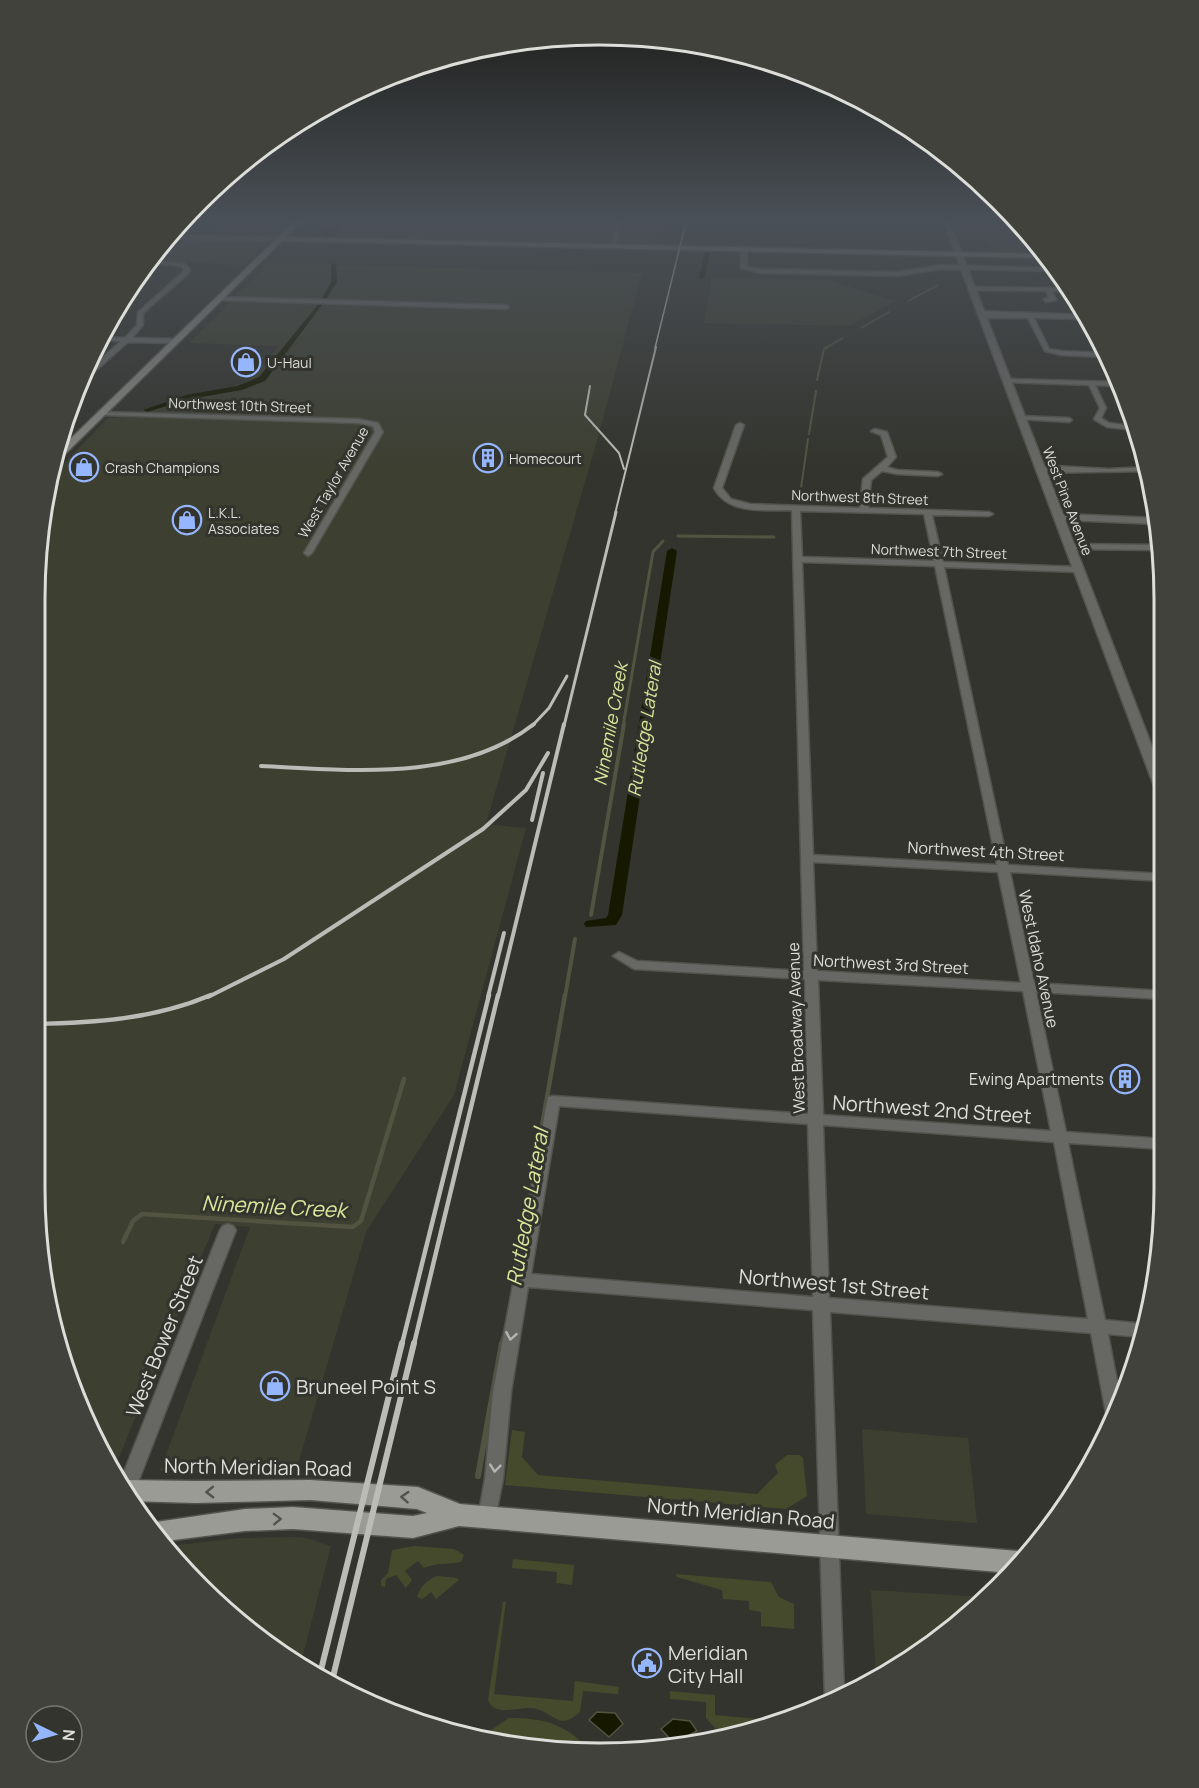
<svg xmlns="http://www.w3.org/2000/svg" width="1199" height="1788" font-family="Manrope,sans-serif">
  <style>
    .built { fill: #3d3f31 }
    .green { fill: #464a2c }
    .water { fill: #161900; stroke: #525441; stroke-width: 1.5 }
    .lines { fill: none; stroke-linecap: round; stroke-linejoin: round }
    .stream-far5 { stroke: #525441; stroke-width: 1.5 }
    .stream-far4 { stroke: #525441; stroke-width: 2 }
    .stream-far3 { stroke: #525441; stroke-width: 3 }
    .stream-far2 { stroke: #525441; stroke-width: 4 }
    .stream-far1 { stroke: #525441; stroke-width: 4.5 }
    .stream { stroke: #525441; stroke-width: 6 }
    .canal { fill: #161900; fill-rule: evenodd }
    .minor-casing { stroke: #52534c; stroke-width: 3 }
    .tertiary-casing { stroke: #52534c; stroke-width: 3 }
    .secondary-casing { stroke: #52534c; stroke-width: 3 }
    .primary-casing { stroke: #52534c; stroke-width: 3 }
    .minor { fill: #676864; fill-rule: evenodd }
    .tertiary { fill: #676864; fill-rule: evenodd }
    .secondary { fill: #84857f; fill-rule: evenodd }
    .primary { fill: #9a9b94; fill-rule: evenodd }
    .rail-far5 { stroke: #bbbcb6; stroke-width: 1.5 }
    .rail-far4 { stroke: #bbbcb6; stroke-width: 2 }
    .rail-far3 { stroke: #bbbcb6; stroke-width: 3 }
    .rail-far2 { stroke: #bbbcb6; stroke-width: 4 }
    .rail-far1 { stroke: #bbbcb6; stroke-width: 4.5 }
    .rail { stroke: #bbbcb6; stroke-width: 6 }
    .oneway { stroke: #b4b5b0 }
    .oneway2 { stroke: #52534c }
    .labels { text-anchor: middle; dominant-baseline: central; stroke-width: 6; stroke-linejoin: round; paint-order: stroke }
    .far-poi-label { font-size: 14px; fill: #ddded9; stroke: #33342d; text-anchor: start }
    .far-street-label { font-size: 14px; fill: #ddded9; stroke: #33342d }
    .street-label { font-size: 16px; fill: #ddded9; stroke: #33342d }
    .poi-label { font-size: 16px; fill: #ddded9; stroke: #33342d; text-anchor: end }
    .water-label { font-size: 18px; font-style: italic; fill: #dbe69b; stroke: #33342d }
    .near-street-label { font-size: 20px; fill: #ddded9; stroke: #33342d }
    .near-poi-label { font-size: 20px; fill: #ddded9; stroke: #33342d; text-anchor: start }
    .near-water-label { font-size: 21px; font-style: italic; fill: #dbe69b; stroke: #33342d }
    .rim { fill: none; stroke: #ddded9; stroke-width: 3 }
  </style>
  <rect width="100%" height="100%" fill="#33342d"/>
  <g class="built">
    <polygon points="232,218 285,218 268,234 215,233"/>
    <polygon points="357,218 663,218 656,244 333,236 343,225"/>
    <polygon points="950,218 1014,218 1043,253 994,252 988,239 957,239"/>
    <polygon points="179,238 263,241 267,243 245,265 157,261 170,242"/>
    <polygon points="268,263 642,273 598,437 486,824 526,828 454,1095 366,1232 296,1471 203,1473 160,1471 250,1227 215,1224 115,1467 112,1467 64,1370 34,1188 34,600 45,490 49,479 108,418 136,416 142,410 175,398 226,389 248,381 279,346 189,343"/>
    <polygon points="712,277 828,280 895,301 850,326 704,323"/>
    <polygon points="862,1429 968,1438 977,1523 866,1514"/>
    <polygon points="292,1537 307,1538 331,1546 301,1663 255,1637 170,1546 239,1538"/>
    <polygon points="871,1590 986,1597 986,1598 876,1680"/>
  </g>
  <g class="green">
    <polygon points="512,1430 525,1432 522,1457 538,1475 757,1494 778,1473 775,1465 787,1455 800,1455 803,1458 807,1496 786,1509 505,1485"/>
    <path d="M414,1546L454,1549L464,1555L461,1562C448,1565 437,1562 424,1568L418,1561L405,1571L412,1580L406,1588L396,1575L386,1579L385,1587L381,1586V1580L388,1573L392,1550Z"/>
    <polygon points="513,1559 574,1565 572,1585 556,1583 557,1572 512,1568"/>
    <polygon points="676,1574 771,1582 779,1597 794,1604 794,1629 761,1626 761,1612 749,1610 749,1601 723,1599 722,1590 677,1577"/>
    <path d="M438,1576L457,1578L459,1580L436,1599L431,1592L422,1599L417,1597C421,1586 426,1580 438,1576Z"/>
    <path d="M506,1601L494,1694L573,1701L575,1681L619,1687L618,1694L583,1691L580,1712C576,1716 569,1721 563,1721C552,1719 544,1709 532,1708C518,1707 494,1717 488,1700L503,1602Z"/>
    <polygon points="670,1691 715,1695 715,1715 769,1720 741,1731 716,1729 706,1718 706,1702 670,1699"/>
    <path d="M509,1718C542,1718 563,1723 587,1747V1751L562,1752L485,1734Z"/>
  </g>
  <g class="water">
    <polygon points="597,1712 615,1713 623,1724 609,1737 589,1720"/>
    <polygon points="673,1719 690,1721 697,1731 674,1743 661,1729"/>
  </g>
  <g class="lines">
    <g class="stream-far5">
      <polyline points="908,301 938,285"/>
      <polyline points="861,328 889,312"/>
      <polyline points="825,348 843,338"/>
    </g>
    <g class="stream-far4">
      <polyline points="817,380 824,349 828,347"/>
      <polyline points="809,434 816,391"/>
      <polyline points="801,488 808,439"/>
    </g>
    <g class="stream-far3">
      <polyline points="678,536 774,537"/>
      <polyline points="623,726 653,552 663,541"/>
    </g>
    <g class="stream-far2">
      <polyline points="591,915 624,724"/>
      <polyline points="565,997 575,939"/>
    </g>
    <g class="stream-far1">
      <polyline points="534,1171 565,995"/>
      <polyline points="123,1242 133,1221 142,1214 353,1227 361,1221 404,1079"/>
      <polyline points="502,1344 503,1338"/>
    </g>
    <polyline class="stream" points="478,1476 502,1343"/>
    <g class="canal">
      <polygon points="344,218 351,218 326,237 322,237 322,235"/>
      <polygon points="705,251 710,252 705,277 702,279 699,277"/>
      <polygon points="331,263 336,264 337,282 324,302 321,300 331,282"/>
      <polygon points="320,302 322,305 265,381 242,390 190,399 147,412 143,410 186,395 237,386 259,377"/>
      <polygon points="672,548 677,551 622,915 616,925 586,927 584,924 586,921 606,918 608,915 667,551"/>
    </g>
    <g class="minor-casing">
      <g id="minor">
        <polygon points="620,218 624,218 615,246 610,247"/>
        <polygon points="744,247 747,249 747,267 760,269 897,272 941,265 1055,268 1058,271 941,269 897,276 760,273 741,268 741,249"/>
        <polygon points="157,261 185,264 190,269 189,273 143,313 143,325 132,338 176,339 179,341 176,343 128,342 85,380 82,381 84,374 121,341 99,340 102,337 125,338 137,325 138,312 183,272 184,269 181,266 154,263"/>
        <polygon points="971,287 1071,288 1072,292 1052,291 1056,300 1046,302 1044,299 1049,298 1046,291 969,290"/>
        <polygon points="218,297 506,305 509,307 506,309 216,300"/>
        <polygon points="980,311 1085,315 1087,319 1034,318 1049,349 1061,351 1105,353 1107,357 1061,355 1045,351 1028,318 981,318 977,313"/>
        <polygon points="1006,379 1121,382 1122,386 1095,385 1106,408 1101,418 1109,423 1134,426 1136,430 1107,427 1095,420 1094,419 1100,408 1089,385 1004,382 1004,380"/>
        <polygon points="101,412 358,419 378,423 383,432 312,553 308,556 304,553 375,432 373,426 358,423 103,415 100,413"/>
        <polygon points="1021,416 1069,418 1072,420 1069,422 1019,419 1019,417"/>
        <path d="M740,423L744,425L722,488L731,499L750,504L860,508L863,479L888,457L881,435L871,431L875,429L887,432L896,457L887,467L897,470L938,472L942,474L938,476L897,474L882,471L871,480L868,508L989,512L993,514L989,516L932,515L943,562L1081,567L1082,569L1078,572L944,567L1008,865L1164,874V881L1010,872L1034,983L1164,991V999L1036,992L1066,1132L1164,1139V1149L1068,1143L1105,1320L1145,1324L1141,1337L1108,1334L1120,1397L1113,1420L1109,1418L1106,1413L1091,1333L830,1312L844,1692L825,1699L813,1310L528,1287L511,1392L503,1479L494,1524L487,1527L480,1524L478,1518L485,1479L493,1392L548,1097L553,1096L808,1114L805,979L634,969L613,956L619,952L637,961L804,971L792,510C766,510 728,515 714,488L736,425ZM800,511L924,514L934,561L802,557ZM802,562L935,566L997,865L813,855ZM813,862L998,872L1021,983L817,971ZM818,980L1023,991L1051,1131L823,1115ZM559,1106L808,1124L813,1297L531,1274ZM823,1125L1054,1142L1088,1319L829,1298Z"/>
        <polygon points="1036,465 1109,469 1147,467 1148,471 1041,473 1037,471 1039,469 1035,467"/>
        <polygon points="1070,544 1159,545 1160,550 1067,549 1066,547"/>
        <polygon points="228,1224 233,1226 236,1230 135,1490 132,1496 128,1498 120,1482 220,1230 223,1226"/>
      </g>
    </g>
    <g class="tertiary-casing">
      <g id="tertiary">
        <polygon points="942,218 948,218 1063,514 1156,518 1157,524 1065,520 1164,778 1164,798 1157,794"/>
        <polygon points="175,235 280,237 283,239 280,241 172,239"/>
      </g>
    </g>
    <g class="secondary-casing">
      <polygon id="secondary" points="298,218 305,218 286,237 1043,254 1046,258 282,241 59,460 55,461 59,450"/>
    </g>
    <g class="primary-casing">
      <polygon id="primary" points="124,1480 195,1481 310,1480 418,1487 460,1504 1018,1551 1024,1553 1010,1573 459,1526 413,1538 293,1529 245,1531 166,1541 149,1523 245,1509 293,1507 413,1516 427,1513 417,1509 310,1500 195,1503 129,1501 119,1481"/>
    </g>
    <use href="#minor" class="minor"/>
    <use href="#tertiary" class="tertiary"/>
    <use href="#secondary" class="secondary"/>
    <use href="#primary" class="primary"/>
    <polyline class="rail-far5" points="655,348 687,218"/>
    <g class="rail-far4">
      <polyline points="590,386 585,415 619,453 624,469"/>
      <polyline points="615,514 656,347"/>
    </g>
    <g class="rail-far3">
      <polyline points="532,726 549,708 567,676"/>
      <polyline points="564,726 616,512"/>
    </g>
    <g class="rail-far2">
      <path d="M261,766C350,770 459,783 534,724"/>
      <polyline points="532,820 543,773"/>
      <polyline points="208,997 284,959 483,829 526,790 548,753"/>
      <polyline points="488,997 504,933"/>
      <polyline points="498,997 564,724"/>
    </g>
    <g class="rail-far1">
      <path d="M34,1024C94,1023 155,1019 211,995"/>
      <polyline points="402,1344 489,995"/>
      <polyline points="414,1344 498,995"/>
    </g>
    <g class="rail">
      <polyline points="320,1674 402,1343"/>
      <polyline points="332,1681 414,1343"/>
    </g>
  </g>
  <defs><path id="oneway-chevron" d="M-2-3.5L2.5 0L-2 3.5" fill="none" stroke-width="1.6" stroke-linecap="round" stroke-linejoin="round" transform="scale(1.5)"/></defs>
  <g class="oneway">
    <use href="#oneway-chevron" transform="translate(511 1336) rotate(100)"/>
    <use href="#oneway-chevron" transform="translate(495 1468) rotate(96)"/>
  </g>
  <g class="oneway2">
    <use href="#oneway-chevron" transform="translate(210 1492) rotate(179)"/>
    <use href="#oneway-chevron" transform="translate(405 1497) rotate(-176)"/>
    <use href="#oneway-chevron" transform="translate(277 1519) rotate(-2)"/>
  </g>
  <linearGradient id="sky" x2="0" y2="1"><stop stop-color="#1c1d19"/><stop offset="0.47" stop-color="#4a5057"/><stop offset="1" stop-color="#4a5057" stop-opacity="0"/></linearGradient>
  <rect width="1199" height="468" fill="url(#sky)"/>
  <defs>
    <g id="shop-ring" transform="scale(1.5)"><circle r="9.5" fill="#33342d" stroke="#95b6fd" stroke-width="1.5"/><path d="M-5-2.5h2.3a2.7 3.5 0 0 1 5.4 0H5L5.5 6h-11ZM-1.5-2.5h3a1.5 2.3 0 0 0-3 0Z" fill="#95b6fd"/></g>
    <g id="building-ring" transform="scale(1.5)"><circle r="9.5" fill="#33342d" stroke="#95b6fd" stroke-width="1.5"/><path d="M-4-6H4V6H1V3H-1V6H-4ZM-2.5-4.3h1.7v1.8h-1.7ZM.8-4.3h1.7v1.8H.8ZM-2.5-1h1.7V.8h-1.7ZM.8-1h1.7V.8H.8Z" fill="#95b6fd"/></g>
    <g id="civic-ring" transform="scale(1.5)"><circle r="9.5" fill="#33342d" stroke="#95b6fd" stroke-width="1.5"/><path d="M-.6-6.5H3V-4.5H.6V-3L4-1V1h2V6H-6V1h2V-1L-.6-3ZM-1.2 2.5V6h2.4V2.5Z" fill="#95b6fd"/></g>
  </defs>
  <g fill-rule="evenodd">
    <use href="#shop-ring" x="246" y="362"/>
    <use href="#building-ring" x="488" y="458"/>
    <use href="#shop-ring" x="84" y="467"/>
    <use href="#shop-ring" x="187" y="520"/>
    <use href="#building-ring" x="1125" y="1079"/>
    <use href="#shop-ring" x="275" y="1386"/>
    <use href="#civic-ring" x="647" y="1663"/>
  </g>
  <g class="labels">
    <g class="far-poi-label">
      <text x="267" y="362">U-Haul</text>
      <text x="509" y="458">Homecourt</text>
      <text x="105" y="467">Crash Champions</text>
      <text x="208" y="512">L.K.L.<tspan x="208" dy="16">Associates</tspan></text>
    </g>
    <g class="far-street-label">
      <text transform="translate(240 405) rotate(2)">Northwest 10th Street</text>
      <text transform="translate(333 482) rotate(-60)">West Taylor Avenue</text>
      <text transform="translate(860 497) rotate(2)">Northwest 8th Street</text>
      <text transform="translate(1068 501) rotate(69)">West Pine Avenue</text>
      <text transform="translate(939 551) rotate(2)">Northwest 7th Street</text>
    </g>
    <g class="street-label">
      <text transform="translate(986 851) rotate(3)">Northwest 4th Street</text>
      <text transform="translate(1039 959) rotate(78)">West Idaho Avenue</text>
      <text transform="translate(891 964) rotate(3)">Northwest 3rd Street</text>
      <text transform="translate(796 1028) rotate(-92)">West Broadway Avenue</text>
    </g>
    <g class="poi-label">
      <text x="1104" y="1079">Ewing Apartments</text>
    </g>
    <g class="water-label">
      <text transform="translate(610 724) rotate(-80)">Ninemile Creek</text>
      <text transform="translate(644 729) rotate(-81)">Rutledge Lateral</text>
    </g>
    <g class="near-street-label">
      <text transform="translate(932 1109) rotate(4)">Northwest 2nd Street</text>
      <text transform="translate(834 1284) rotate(5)">Northwest 1st Street</text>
      <text transform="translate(164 1336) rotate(-68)">West Bower Street</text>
      <text transform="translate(258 1467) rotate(1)">North Meridian Road</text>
      <text transform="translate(741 1513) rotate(5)">North Meridian Road</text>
    </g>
    <g class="near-poi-label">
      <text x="296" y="1386">Bruneel Point S</text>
      <text x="668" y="1652">Meridian<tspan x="668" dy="23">City Hall</tspan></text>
    </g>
    <g class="near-water-label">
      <text transform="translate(274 1206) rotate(3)">Ninemile Creek</text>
      <text transform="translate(527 1207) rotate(-80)">Rutledge Lateral</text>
    </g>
  </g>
  <path d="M0 0H1199V1788H0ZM599 45H600A554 554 0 0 1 1154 599V1189A554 554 0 0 1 600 1743H599A554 554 0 0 1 45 1189V599A554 554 0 0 1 599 45Z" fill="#41423b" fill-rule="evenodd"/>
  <path class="rim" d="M599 45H600A554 554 0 0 1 1154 599V1189A554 554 0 0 1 600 1743H599A554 554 0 0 1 45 1189V599A554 554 0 0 1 599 45Z"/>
  <g transform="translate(54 1734) rotate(95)"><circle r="28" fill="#33342d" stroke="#777872" stroke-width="1.5"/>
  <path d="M0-4.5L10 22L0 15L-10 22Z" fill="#95b6fd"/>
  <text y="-9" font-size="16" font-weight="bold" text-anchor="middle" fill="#ddded9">N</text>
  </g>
</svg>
